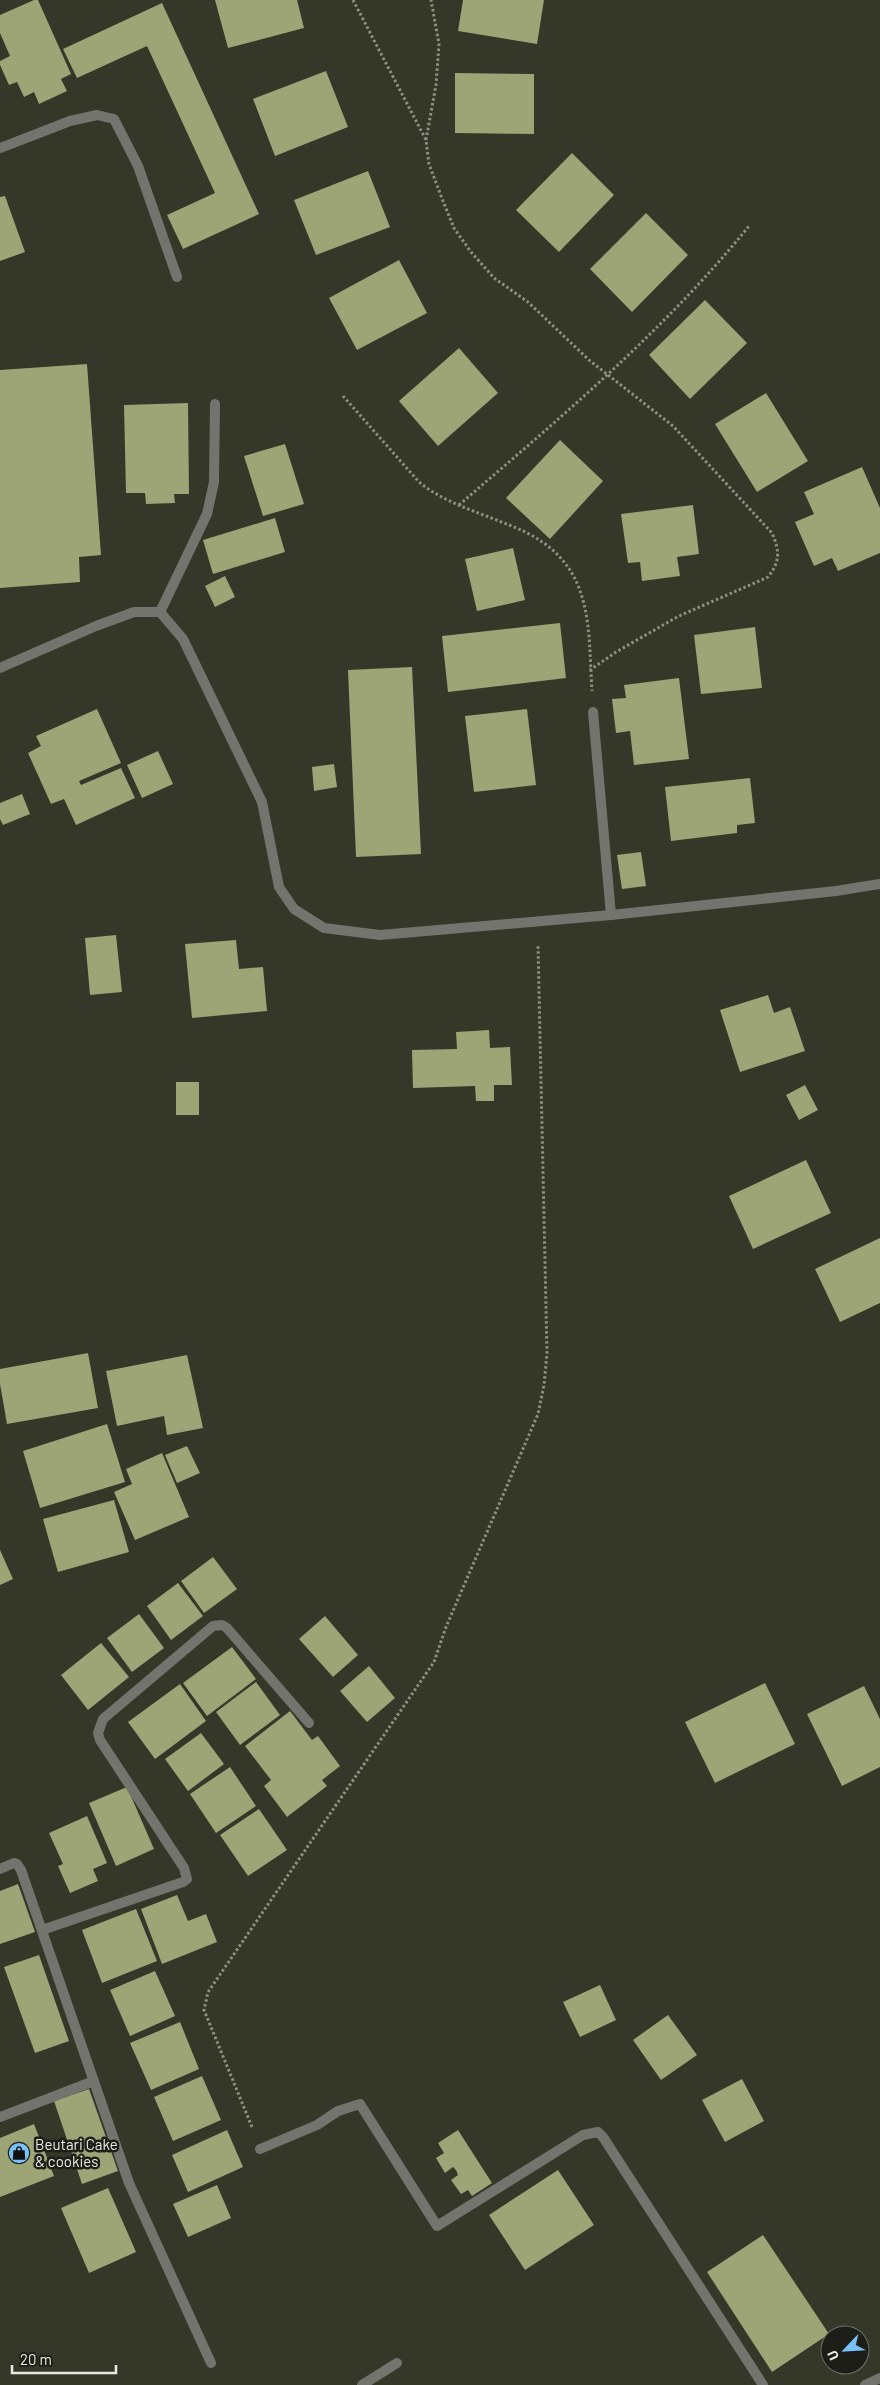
<svg xmlns="http://www.w3.org/2000/svg" width="880" height="2385" font-family="Barlow,sans-serif">
  <style>
    .building { fill: #9da475 }
    .lines { fill: none; stroke-linecap: round; stroke-linejoin: round }
    .path { stroke: #8e9084; stroke-width: 3; stroke-dasharray: 2.5 2.5; stroke-linecap: butt }
    .lane { stroke: #73746d; stroke-width: 10 }
    .street { stroke: #73746d; stroke-width: 10 }
    .labels { text-anchor: middle; dominant-baseline: central; stroke-width: 5; stroke-linejoin: round; paint-order: stroke }
    .poi-label { font-size: 15px; fill: #e9ebe2; stroke: #1d1e17; text-anchor: start }
  </style>
  <rect width="100%" height="100%" fill="#353729"/>
  <g class="building">
    <polygon points="34,0 38,0 71,74 61,79 67,91 39,104 34,92 24,97 17,82 9,85 0,65 0,61 10,56 0,33 0,15"/>
    <polygon points="215,0 297,0 304,28 228,48"/>
    <polygon points="463,0 544,0 537,44 458,31"/>
    <polygon points="162,3 259,214 183,249 167,215 215,193 147,46 77,78 63,49"/>
    <polygon points="326,71 348,127 275,156 253,99"/>
    <polygon points="455,73 534,74 534,134 455,133"/>
    <polygon points="572,153 614,195 559,252 516,210"/>
    <polygon points="368,171 390,227 316,255 294,200"/>
    <polygon points="5,196 25,252 0,261 0,197"/>
    <polygon points="646,213 688,255 632,312 590,269"/>
    <polygon points="399,260 427,313 357,350 329,298"/>
    <polygon points="705,300 747,343 690,399 649,355"/>
    <polygon points="459,348 498,393 438,446 399,401"/>
    <polygon points="87,364 101,555 79,557 80,582 0,588 0,370"/>
    <polygon points="766,393 808,461 757,492 715,424"/>
    <polygon points="188,403 189,494 174,494 175,503 146,504 145,493 126,493 124,405"/>
    <polygon points="560,440 603,481 550,539 506,498"/>
    <polygon points="285,444 304,504 263,516 244,456"/>
    <polygon points="862,467 880,508 880,553 838,571 832,558 814,566 795,522 814,514 804,492"/>
    <polygon points="693,505 699,554 677,557 680,576 642,581 640,562 628,563 621,514"/>
    <polygon points="275,518 285,552 213,574 203,540"/>
    <polygon points="513,548 525,600 477,611 465,559"/>
    <polygon points="225,576 235,597 215,607 205,586"/>
    <polygon points="560,623 566,678 448,692 442,636"/>
    <polygon points="755,627 762,688 701,694 694,635"/>
    <polygon points="412,667 421,854 356,857 348,670"/>
    <polygon points="679,678 689,759 634,765 630,731 616,733 612,699 626,698 624,685"/>
    <polygon points="97,709 121,763 79,781 81,785 121,768 135,798 76,825 64,799 51,804 28,753 41,746 36,736"/>
    <polygon points="527,709 536,785 474,792 465,716"/>
    <polygon points="158,751 173,784 142,798 127,765"/>
    <polygon points="334,764 337,787 314,791 312,767"/>
    <polygon points="750,778 755,823 737,825 737,833 671,841 665,787"/>
    <polygon points="22,794 30,814 3,825 0,819 0,803"/>
    <polygon points="641,852 646,886 622,889 617,855"/>
    <polygon points="116,935 122,992 90,995 85,938"/>
    <polygon points="236,940 239,969 263,967 267,1011 192,1018 185,944"/>
    <polygon points="768,995 774,1013 790,1007 805,1051 740,1072 720,1010"/>
    <polygon points="489,1030 490,1048 510,1047 512,1085 494,1085 494,1101 476,1101 475,1086 413,1088 412,1050 457,1049 456,1032"/>
    <rect x="176" y="1082" width="23" height="33"/>
    <polygon points="805,1085 818,1110 799,1120 786,1095"/>
    <polygon points="806,1160 831,1213 753,1249 729,1196"/>
    <polygon points="880,1238 880,1303 840,1322 815,1269"/>
    <polygon points="88,1353 98,1408 7,1424 0,1384 0,1369"/>
    <polygon points="187,1355 203,1428 167,1435 164,1416 117,1426 106,1371"/>
    <polygon points="107,1424 125,1482 40,1508 23,1451"/>
    <polygon points="187,1446 200,1473 177,1483 165,1455"/>
    <polygon points="162,1453 189,1517 135,1540 114,1492 132,1484 126,1469"/>
    <polygon points="114,1500 129,1552 58,1572 43,1519"/>
    <polygon points="0,1550 13,1579 0,1585"/>
    <polygon points="213,1557 237,1589 204,1613 181,1581"/>
    <polygon points="178,1583 203,1616 171,1640 147,1606"/>
    <polygon points="139,1614 164,1648 132,1672 107,1638"/>
    <polygon points="325,1616 358,1655 333,1677 299,1639"/>
    <polygon points="101,1643 129,1677 88,1710 61,1675"/>
    <polygon points="232,1647 256,1679 207,1716 183,1683"/>
    <polygon points="369,1666 395,1698 367,1722 340,1691"/>
    <polygon points="256,1682 280,1715 240,1745 216,1712"/>
    <polygon points="765,1683 795,1744 715,1783 685,1722"/>
    <polygon points="180,1684 206,1721 155,1759 128,1722"/>
    <polygon points="864,1686 880,1719 880,1767 842,1786 807,1714"/>
    <polygon points="290,1711 312,1740 318,1736 340,1766 322,1780 327,1786 287,1817 264,1786 271,1780 245,1746"/>
    <polygon points="201,1733 224,1764 188,1791 165,1759"/>
    <polygon points="230,1767 256,1806 216,1833 190,1794"/>
    <polygon points="127,1787 154,1849 116,1866 89,1803"/>
    <polygon points="259,1809 287,1850 248,1876 220,1835"/>
    <polygon points="87,1816 107,1863 93,1869 98,1881 70,1893 58,1866 63,1864 49,1833"/>
    <polygon points="18,1884 35,1932 0,1944 0,1891"/>
    <polygon points="177,1895 188,1921 206,1914 217,1942 162,1964 141,1909"/>
    <polygon points="136,1909 157,1961 102,1983 82,1930"/>
    <polygon points="39,1955 69,2041 35,2053 4,1967"/>
    <polygon points="155,1971 175,2016 130,2036 110,1990"/>
    <polygon points="600,1985 616,2020 580,2037 563,2002"/>
    <polygon points="668,2015 697,2055 661,2080 633,2040"/>
    <polygon points="180,2022 199,2069 151,2090 130,2043"/>
    <polygon points="202,2076 221,2120 173,2141 154,2097"/>
    <polygon points="742,2079 764,2121 725,2142 702,2100"/>
    <polygon points="89,2089 118,2171 82,2184 54,2101"/>
    <polygon points="34,2124 54,2176 0,2197 0,2138"/>
    <polygon points="227,2130 243,2167 188,2192 172,2155"/>
    <polygon points="458,2130 492,2183 472,2196 468,2190 461,2194 451,2180 458,2175 456,2170 453,2167 445,2173 436,2158 444,2153 438,2143"/>
    <polygon points="558,2170 594,2225 525,2270 489,2215"/>
    <polygon points="217,2185 231,2218 188,2237 173,2204"/>
    <polygon points="108,2188 136,2252 89,2273 61,2208"/>
    <polygon points="763,2235 829,2334 772,2372 707,2272"/>
  </g>
  <g class="lines">
    <g class="path">
      <path d="M353,0L426,140L429,164L443,201L454,228L471,252L494,278L528,302L589,360L673,426L772,533C780,551 780,562 768,577L677,617L616,652L590,670"/>
      <polyline points="426,140 436,85 439,44 431,0"/>
      <path d="M343,396L419,482C441,500 468,509 494,519C506,524 518,528 529,534C594,568 588,628 592,691"/>
      <path d="M459,505C560,418 664,331 749,226"/>
      <polyline points="252,2127 204,2010 208,1992 434,1662 446,1627 538,1414 544,1385 547,1353 538,945"/>
    </g>
    <g class="lane">
      <polyline points="0,148 70,121 97,115 114,119 138,166 177,277"/>
      <polyline points="160,612 207,514 214,482 215,404"/>
      <polyline points="593,712 611,915"/>
    </g>
    <g class="street">
      <polyline points="0,668 96,626 134,612 160,612 183,639 262,802 279,887 294,909 324,928 380,935 611,915 836,891 880,884"/>
      <polyline points="0,1869 14,1863 17,1864 21,1870 129,2183 211,2363"/>
      <polyline points="42,1930 183,1882 187,1879 184,1868 100,1740 98,1733 103,1719 213,1626 222,1625 227,1628 309,1723"/>
      <polyline points="0,2117 94,2081"/>
      <polyline points="260,2149 317,2125 338,2111 360,2104 437,2226 583,2135 598,2132 603,2137 763,2385"/>
      <polyline points="362,2385 397,2363"/>
      <polyline points="865,2385 880,2378"/>
    </g>
  </g>
  <defs>
    <g id="shop-disc" transform="scale(1.125)"><circle r="9.5" fill="#79bff8" stroke="#1d1e17"/><path d="M-5-2.5h2.3a2.7 3.5 0 0 1 5.4 0H5L5.5 6h-11ZM-1.5-2.5h3a1.5 2.3 0 0 0-3 0Z" fill="#111"/></g>
  </defs>
  <g fill-rule="evenodd">
    <use href="#shop-disc" x="19" y="2153"/>
  </g>
  <g class="labels">
    <g class="poi-label">
      <text x="35" y="2144">Beutari Cake<tspan x="35" dy="17">&amp; cookies</tspan></text>
    </g>
  </g>
  <g transform="translate(845 2350) rotate(245)"><circle r="24" fill="#1d1e17" stroke="#6f7068"/>
  <path d="M0-4L9 19L0 12L-9 19Z" fill="#79bff8"/>
  <text y="-8" font-size="14" font-weight="bold" text-anchor="middle" fill="#e9ebe2">U</text>
  </g>
  <path d="M12 2365v8h104v-8" fill="none" stroke="#e9ebe2" stroke-width="2.5"/>
  <text x="20" y="2365" font-size="15" fill="#e9ebe2" stroke="#1d1e17" stroke-width="4" paint-order="stroke">20 m</text>
</svg>
